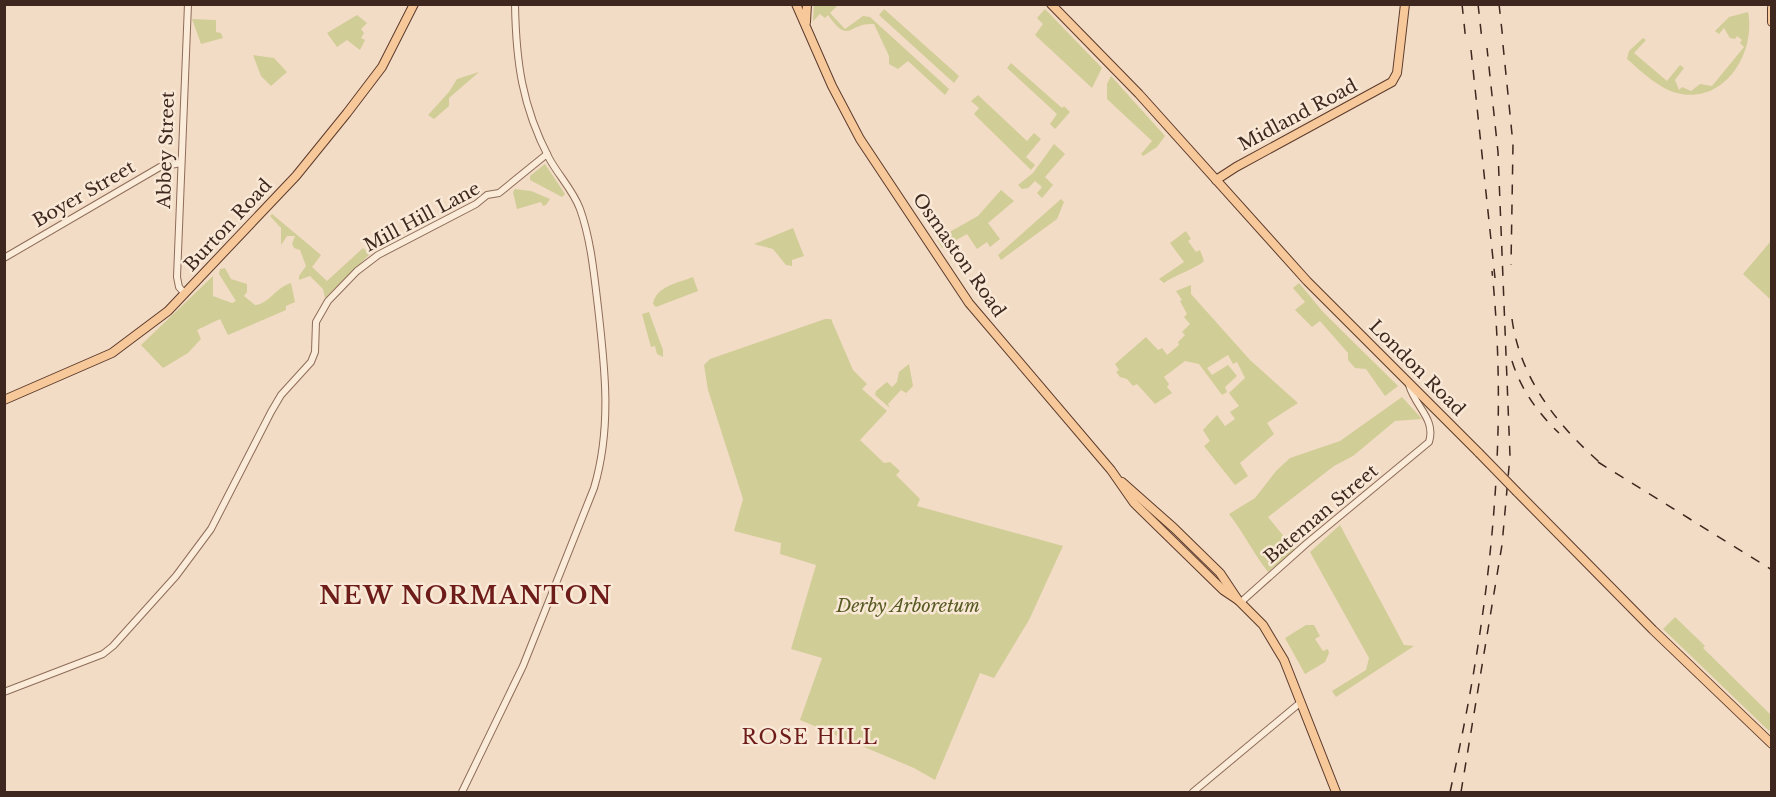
<svg xmlns="http://www.w3.org/2000/svg" width="1776" height="797" font-family="'Libre Baskerville',serif">
  <style>
    .green { fill: #d1cd97 }
    .lines { fill: none; stroke-linecap: round; stroke-linejoin: round }
    .minor-casing { stroke: #8e6c59; stroke-width: 8 }
    .major-casing { stroke: #5c3b2d; stroke-width: 10 }
    .minor { stroke: #fbebd9; stroke-width: 6 }
    .major { stroke: #f7c99a; stroke-width: 8 }
    .rail { stroke: #3d271e; stroke-width: 1.5; stroke-dasharray: 10 10; stroke-linecap: butt }
    .major-bridge-casing { stroke: #5c3b2d; stroke-width: 10; stroke-linecap: butt }
    .major-bridge { stroke: #f7c99a; stroke-width: 8 }
    .labels { text-anchor: middle; dominant-baseline: central; stroke-width: 5; stroke-linejoin: round; paint-order: stroke }
    .street-label { font-size: 18px; fill: #3d271e; stroke: #f8e8d5 }
    .park-label { font-size: 18px; font-style: italic; fill: #575b23; stroke: #f8e8d5 }
    .neighbourhood-label { font-size: 20px; letter-spacing: 1.5px; fill: #6d1c1a; stroke: #f8e8d5 }
    .district-label { font-size: 24px; font-weight: bold; letter-spacing: 1.5px; fill: #6d1c1a; stroke: #f8e8d5 }
  </style>
  <rect width="100%" height="100%" fill="#f2dcc5"/>
  <g class="green">
    <path d="M814,4L838,5L830,13L845,29L863,16L870,17L949,89L945,95L908,61L898,69L889,64V56L874,24C848,22 850,46 828,15L825,18L820,14L813,21Z"/>
    <polygon points="884,9 959,76 954,83 879,15"/>
    <polygon points="1045,9 1102,68 1092,88 1035,35 1043,24 1037,18"/>
    <path d="M1748,12C1756,52 1726,102 1681,94C1660,90 1642,72 1627,59L1629,51L1643,38L1646,40L1634,53L1667,81L1680,65L1684,68L1675,80L1679,90L1682,87L1691,91L1700,84L1712,86L1744,47L1740,43L1742,40L1737,36L1735,39L1730,38L1724,28L1719,34L1715,31L1729,17Z"/>
    <polygon points="357,15 367,23 361,29 364,33 361,38 365,40 360,50 347,40 337,47 327,33"/>
    <polygon points="192,19 216,20 216,32 221,33 223,38 201,44"/>
    <polygon points="253,55 274,58 287,72 271,86 261,76"/>
    <polygon points="1011,63 1062,108 1064,106 1070,112 1055,129 1050,124 1057,114 1007,68"/>
    <polygon points="479,72 449,98 449,106 434,119 428,115 449,92 457,79"/>
    <polygon points="1111,76 1165,136 1157,147 1143,156 1141,154 1152,141 1107,99 1107,84"/>
    <polygon points="978,95 1027,141 1034,133 1041,139 1026,157 1035,165 1031,170 974,114 979,108 971,101"/>
    <polygon points="1054,144 1065,154 1045,177 1053,185 1042,198 1037,193 1042,187 1035,181 1028,188 1022,189 1018,185 1033,173"/>
    <polygon points="545,164 565,194 562,197 530,180 530,176"/>
    <polygon points="515,189 531,191 550,199 546,205 543,206 541,202 517,209 513,192"/>
    <polygon points="1001,190 1014,201 988,223 1000,239 990,247 987,242 977,249 967,234 942,248 937,239 978,216"/>
    <polygon points="1061,199 1064,202 1057,219 1001,260 998,255"/>
    <polygon points="272,214 321,255 312,267 327,281 363,248 370,254 325,298 323,289 310,276 299,280 299,276 306,266 300,250 294,248 292,244 295,236 287,236 281,245 281,228 270,216"/>
    <polygon points="793,228 804,256 792,260 792,266 786,265 773,249 754,244"/>
    <path d="M1186,231L1191,239L1188,241L1196,252L1200,250L1204,261C1197,268 1175,275 1164,283L1159,279L1184,262L1170,243Z"/>
    <polygon points="1771,241 1771,300 1743,274"/>
    <path d="M225,268L231,279L247,284V292L244,296L255,305C269,304 276,287 291,283L295,302L286,306V310L228,335L220,319L197,330L201,339L188,353L163,368L141,345L213,276V296L232,303L236,301L219,274L220,269Z"/>
    <path d="M693,277L698,291L656,307L653,304C656,286 678,283 693,277Z"/>
    <polygon points="1299,283 1324,313 1398,386 1385,396 1366,369 1355,368 1348,360 1348,353 1320,321 1312,327 1295,310 1305,302 1293,288"/>
    <polygon points="1191,285 1191,294 1250,360 1298,403 1267,423 1274,434 1240,463 1248,476 1235,485 1204,446 1210,441 1203,430 1217,415 1225,426 1235,419 1230,412 1239,406 1229,393 1245,378 1237,362 1233,364 1228,355 1207,368 1212,375 1228,365 1237,376 1225,387 1227,392 1222,395 1199,364 1185,361 1164,377 1169,384 1167,387 1172,393 1155,404 1137,384 1133,386 1127,379 1120,377 1116,372 1119,370 1115,364 1146,337 1158,350 1162,348 1167,355 1179,345 1178,342 1185,335 1182,332 1190,324 1184,317 1187,314 1180,301 1182,300 1176,291"/>
    <polygon points="649,312 663,350 663,357 657,354 655,346 651,347 642,314"/>
    <polygon points="825,319 831,319 853,370 867,384 862,389 887,411 860,440 884,463 890,462 900,471 896,475 920,499 917,506 1063,546 1029,620 994,678 980,673 935,780 914,768 800,720 822,658 791,649 816,565 780,554 781,543 734,531 743,499 708,390 704,365 710,359"/>
    <polygon points="909,364 913,386 906,393 901,390 888,404 890,408 875,395 876,391 887,382 892,387 897,382 899,372"/>
    <path d="M1402,397L1422,419L1395,421L1353,456L1334,466L1268,517L1295,550L1268,572C1253,553 1244,533 1229,514L1255,498L1276,471L1290,458L1340,441Z"/>
    <polygon points="1340,525 1404,645 1414,646 1336,697 1332,691 1366,670 1369,658 1310,552"/>
    <polygon points="1675,617 1705,646 1703,648 1771,715 1771,728 1769,731 1663,629"/>
    <polygon points="1306,625 1314,625 1320,636 1315,639 1323,651 1328,649 1329,653 1325,662 1305,674 1285,638"/>
  </g>
  <g class="lines">
    <g class="minor-casing">
      <g id="minor">
        <polyline points="4,258 160,167 181,163"/>
        <polyline points="185,294 179,287 177,277 188,4"/>
        <path d="M1241,602L1306,544L1429,442C1436,419 1416,408 1409,385"/>
        <polyline points="4,692 103,654 113,646 176,576 211,529 271,412 281,395 311,362 315,352 316,322 328,301 357,271 378,255 476,204 487,195 499,193 547,154"/>
        <path d="M462,792L523,666L594,488C612,428 605,368 598,307C594,274 591,240 580,209C573,190 558,175 549,158C522,106 516,62 515,4"/>
        <polyline points="1193,792 1301,702"/>
      </g>
    </g>
    <g class="major-casing">
      <g id="major">
        <polyline points="796,4 832,86 860,139 969,303 1111,470 1134,503 1223,590 1238,600"/>
        <polyline points="1051,4 1139,94 1307,281 1479,453"/>
        <polyline points="1772,8 1772,22"/>
        <polyline points="806,22 807,4"/>
        <polyline points="1216,180 1236,167 1392,82 1397,73 1405,4"/>
        <polyline points="4,400 112,353 168,311 296,176 347,113 382,67 414,4"/>
        <polyline points="1122,482 1174,528 1220,573 1238,600 1263,625 1284,660 1336,792"/>
        <polyline points="1517,492 1653,630 1772,744"/>
      </g>
    </g>
    <use href="#minor" class="minor"/>
    <use href="#major" class="major"/>
    <g class="rail">
      <polyline points="1462,4 1466,42"/>
      <polyline points="1478,4 1482,40"/>
      <polyline points="1499,4 1503,40"/>
      <polyline points="1503,45 1513,144 1511,265"/>
      <polyline points="1471,50 1495,278"/>
      <path d="M1512,319C1520,379 1559,428 1604,466"/>
      <path d="M1512,361C1521,390 1538,413 1559,433"/>
      <polyline points="1598,462 1772,570"/>
      <path d="M1450,792C1488,622 1510,446 1492,271"/>
      <polyline points="1461,792 1502,545 1510,456 1498,152 1487,48"/>
    </g>
    <g class="major-bridge-casing">
      <polyline id="major-bridge" points="1479,453 1517,492"/>
    </g>
    <use href="#major-bridge" class="major-bridge"/>
  </g>
  <g class="labels">
    <g class="street-label">
      <text transform="translate(1298 115) rotate(-28)">Midland Road</text>
      <text transform="translate(166 150) rotate(-88)">Abbey Street</text>
      <text transform="translate(84 194) rotate(-30)">Boyer Street</text>
      <text transform="translate(422 217) rotate(-28)">Mill Hill Lane</text>
      <text transform="translate(228 225) rotate(-47)">Burton Road</text>
      <text transform="translate(959 255) rotate(55)">Osmaston Road</text>
      <text transform="translate(1417 368) rotate(45)">London Road</text>
      <text transform="translate(1321 514) rotate(-40)">Bateman Street</text>
    </g>
    <g class="park-label">
      <text x="908" y="606">Derby Arboretum</text>
    </g>
    <g class="neighbourhood-label">
      <text x="810" y="737">ROSE HILL</text>
    </g>
    <g class="district-label">
      <text x="466" y="595">NEW NORMANTON</text>
    </g>
  </g>
  <rect width="1776" height="797" fill="none" stroke="#3d271e" stroke-width="12"/>
</svg>
